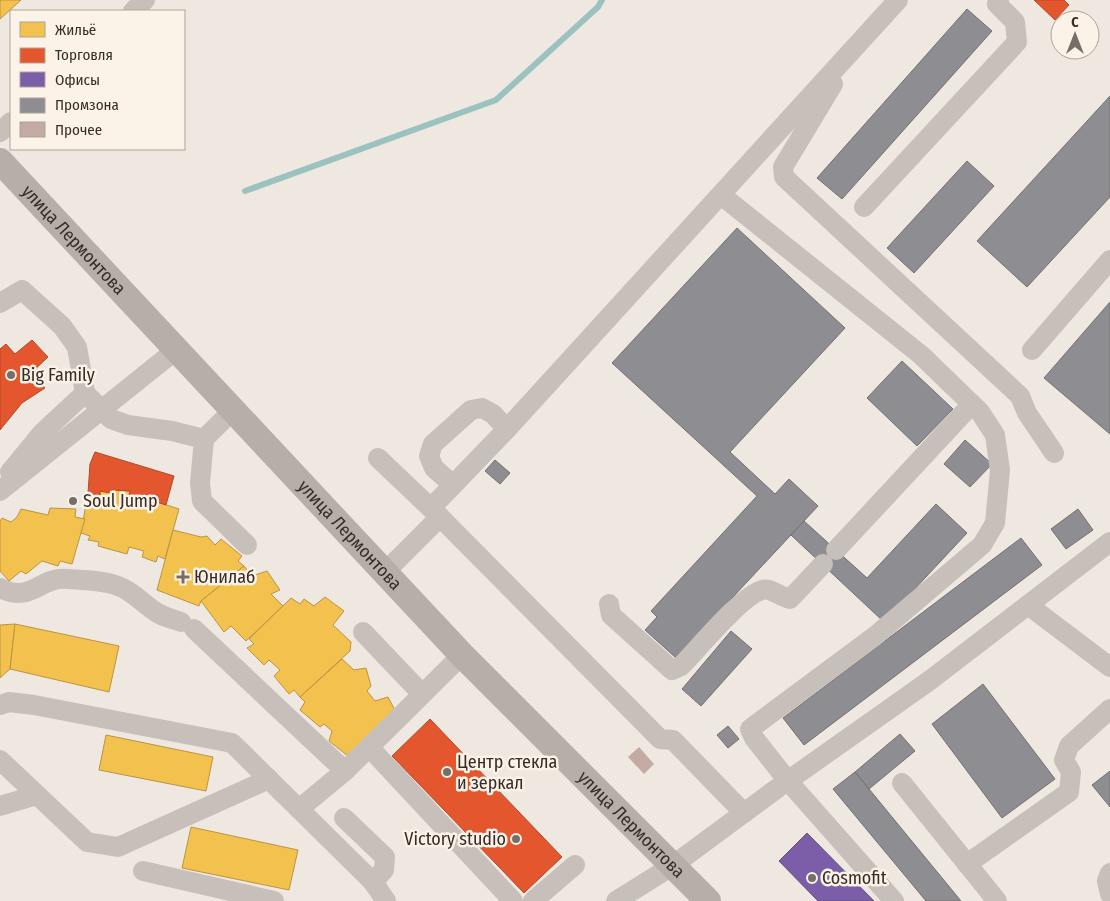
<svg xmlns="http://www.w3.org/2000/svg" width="1110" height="901" font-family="'Fira Sans Condensed',sans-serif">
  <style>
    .homes { fill: #f2c14e; stroke: #ba9443 }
    .shops { fill: #e4572e; stroke: #b04a2c }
    .offices { fill: #7b5ea7; stroke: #674f81 }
    .industry { fill: #8d8d92; stroke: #747072 }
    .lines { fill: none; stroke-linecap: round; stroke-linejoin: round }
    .stream { stroke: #9cc2c0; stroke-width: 6 }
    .building { fill: #c3aaa2 }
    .minor { stroke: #c7c0ba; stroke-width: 20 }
    .major { stroke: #b6aea9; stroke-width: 26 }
    .poi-dot { fill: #786e69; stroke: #fbf2e8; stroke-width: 2 }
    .labels { text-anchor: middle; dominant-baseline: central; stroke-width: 5; stroke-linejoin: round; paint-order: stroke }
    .street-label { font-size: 18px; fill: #382c28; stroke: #fbf2e8 }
    .poi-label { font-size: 18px; fill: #382c28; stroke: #fbf2e8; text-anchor: start }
  </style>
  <rect width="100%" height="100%" fill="#eee8e1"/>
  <g class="homes">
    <polygon points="0,0 21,0 0,19"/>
    <polygon points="112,490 130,491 128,499 137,500 139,495 158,495 157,502 179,509 165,559 158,556 156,562 142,557 144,551 129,547 127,554 98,546 99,542 88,540 90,536 81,533 88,493 100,495 100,491 111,493"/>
    <polygon points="50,508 76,509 75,517 85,519 72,564 60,561 58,566 42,561 26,574 21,571 9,581 0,571 0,521 2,518 11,522 17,517 21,509 48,515"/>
    <polygon points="173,530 201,537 207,536 215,545 221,539 242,556 238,561 244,566 201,601 199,606 157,590"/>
    <polygon points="244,566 252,576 267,571 280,590 271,594 283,606 246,641 231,626 224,632 201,601"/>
    <polygon points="325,597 344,611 333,625 351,642 350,651 300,697 294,690 289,694 274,676 280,670 269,660 264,665 247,648 254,644 249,639 291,598 300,604 304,599 314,606"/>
    <polygon points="15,624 10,669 0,678 0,625"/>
    <polygon points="15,624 119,646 109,692 10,669"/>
    <polygon points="342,659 354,670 366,668 371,686 367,691 375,701 388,697 398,716 348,756 329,741 332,731 324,724 320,727 300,710 305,702 300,697"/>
    <polygon points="106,735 213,757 206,791 99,770"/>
    <polygon points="191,827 298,850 289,890 182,868"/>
  </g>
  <g class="shops">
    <polygon points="1034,0 1064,0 1069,5 1055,20"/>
    <polygon points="32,340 48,357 31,373 45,388 22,403 0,430 0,349 6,344 15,354"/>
    <polygon points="95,452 174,476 166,505 157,502 158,495 139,495 137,500 128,499 130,491 112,490 111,493 100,491 100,495 88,493 90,464"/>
    <polygon points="430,719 562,857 524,893 392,756"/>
  </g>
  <polygon class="offices" points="807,833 874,901 818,901 779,861"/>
  <g class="industry">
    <polygon points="967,9 992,31 842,199 817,178"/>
    <polygon points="1110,96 1110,197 1027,287 977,241"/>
    <polygon points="967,161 994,186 914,273 887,248"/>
    <polygon points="737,228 845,328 730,452 775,494 789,479 818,506 676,658 645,630 657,617 651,611 757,496 612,363"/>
    <polygon points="1110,302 1110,434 1044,378"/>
    <polygon points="902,361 953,409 917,446 867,398"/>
    <polygon points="965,440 992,464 970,487 944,464"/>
    <polygon points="495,460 510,473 500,484 485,471"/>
    <polygon points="936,504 967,533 884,622 791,535 804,521 867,578"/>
    <polygon points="1078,509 1093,530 1066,549 1051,529"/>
    <polygon points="1021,538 1042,565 804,745 783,718"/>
    <polygon points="731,631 752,649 701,706 682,689"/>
    <polygon points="983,684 1055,779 1002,818 932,724"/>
    <polygon points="728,726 739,739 728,748 717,735"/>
    <polygon points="900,734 915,751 869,789 855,772"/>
    <polygon points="1110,771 1110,807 1092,785"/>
    <polygon points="855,772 869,789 961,901 926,901 833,789"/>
  </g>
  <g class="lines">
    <polyline class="stream" points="245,191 496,100 598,7 602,0"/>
  </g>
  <polygon class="building" points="639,747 654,764 644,774 628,757"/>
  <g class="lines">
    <g class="minor">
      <polyline points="133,11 145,0"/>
      <polyline points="833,84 783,167 784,177 1020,396 1027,413 1054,453"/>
      <polyline points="0,132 11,122"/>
      <polyline points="721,195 921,355 980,412 995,435 1000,470 995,523 982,545 875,636 750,729 754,738 788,781 894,901"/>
      <polyline points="864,207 1017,42 1015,22 997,4 999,0"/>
      <polyline points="0,303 22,290 62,326 77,347 85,393 111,419 128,425 172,431 204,439 233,410"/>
      <polyline points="1032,350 1110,260"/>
      <polyline points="507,429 898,0"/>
      <polyline points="204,439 200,483 202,501 247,545"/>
      <polyline points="378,458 440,517 385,572"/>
      <polyline points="10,472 42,433 85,393"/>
      <polyline points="0,491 176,350"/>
      <polyline points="431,508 507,429 493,414 482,408 471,410 433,444 429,456 434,468 453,485"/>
      <polyline points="440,517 660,739 673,740 744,813"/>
      <polyline points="836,550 972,404"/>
      <path d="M0,588C32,604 39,576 68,579C84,580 103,580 118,586C133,591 143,604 156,612C163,617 173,619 181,622"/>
      <path d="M609,604L611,615L672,670L681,666C698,649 741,596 762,590C769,587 781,597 790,599L823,564"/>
      <polyline points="1028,605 1110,667"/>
      <polyline points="194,629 345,771 462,655"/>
      <polyline points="363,632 422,694"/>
      <polyline points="0,705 9,702 34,705 232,743 299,809 345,771"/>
      <polyline points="369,747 513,901"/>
      <polyline points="0,760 87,842 118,847 269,779"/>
      <polyline points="902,783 997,901"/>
      <polyline points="0,806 37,795"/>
      <polyline points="299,809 373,882 384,870 385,857 344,818"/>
      <polyline points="967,864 1069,792 1071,772 1064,760 1069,746 1110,709"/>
      <polyline points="143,871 274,901"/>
      <polyline points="1110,873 1107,881 1110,894"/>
      <polyline points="373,882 386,901"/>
      <polyline points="533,901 575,865"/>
      <polyline points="616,901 672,866 779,787 929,681 1110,542"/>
    </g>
    <path class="major" id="s1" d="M0,161L462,655L708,901"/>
  </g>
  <g class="poi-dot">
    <circle cx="11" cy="375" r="5"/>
    <circle cx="73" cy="501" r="5"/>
    <path d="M180.5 569.5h5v5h5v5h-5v5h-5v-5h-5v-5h5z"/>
    <circle cx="447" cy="772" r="5"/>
    <circle cx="516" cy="839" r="5"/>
    <circle cx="812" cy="878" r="5"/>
  </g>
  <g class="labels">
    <g class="street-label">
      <text stroke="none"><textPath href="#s1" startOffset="108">улица Лермонтова</textPath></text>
      <text stroke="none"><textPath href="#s1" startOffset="512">улица Лермонтова</textPath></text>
      <text stroke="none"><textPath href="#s1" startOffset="916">улица Лермонтова</textPath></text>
    </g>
    <g class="poi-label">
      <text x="21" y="375">Big Family</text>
      <text x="83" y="501">Soul Jump</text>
      <text x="194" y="577">Юнилаб</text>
      <text x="457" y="762">Центр стекла<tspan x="457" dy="21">и зеркал</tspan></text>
      <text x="506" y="839" text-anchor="end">Victory studio</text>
      <text x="822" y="878">Cosmofit</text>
    </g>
  </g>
  <rect x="10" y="10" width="175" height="140" fill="#fbf2e8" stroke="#ada39b"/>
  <rect x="20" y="22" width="25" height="15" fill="#f2c14e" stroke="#ada39b"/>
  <text x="55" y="35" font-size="15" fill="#382c28">Жильё</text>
  <rect x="20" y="48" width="25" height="15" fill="#e4572e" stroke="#ada39b"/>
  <text x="55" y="60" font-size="15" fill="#382c28">Торговля</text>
  <rect x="20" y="72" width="25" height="15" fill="#7b5ea7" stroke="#ada39b"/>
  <text x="55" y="85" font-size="15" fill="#382c28">Офисы</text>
  <rect x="20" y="98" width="25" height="15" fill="#8d8d92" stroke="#ada39b"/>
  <text x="55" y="110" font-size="15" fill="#382c28">Промзона</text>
  <rect x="20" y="122" width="25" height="15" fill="#c3aaa2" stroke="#ada39b"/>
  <text x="55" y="135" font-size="15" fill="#382c28">Прочее</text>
  <g transform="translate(1075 35)"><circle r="24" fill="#fbf2e8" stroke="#ada39b"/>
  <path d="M0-4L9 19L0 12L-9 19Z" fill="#786e69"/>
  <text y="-8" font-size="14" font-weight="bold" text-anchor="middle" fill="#382c28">С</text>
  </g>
</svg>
